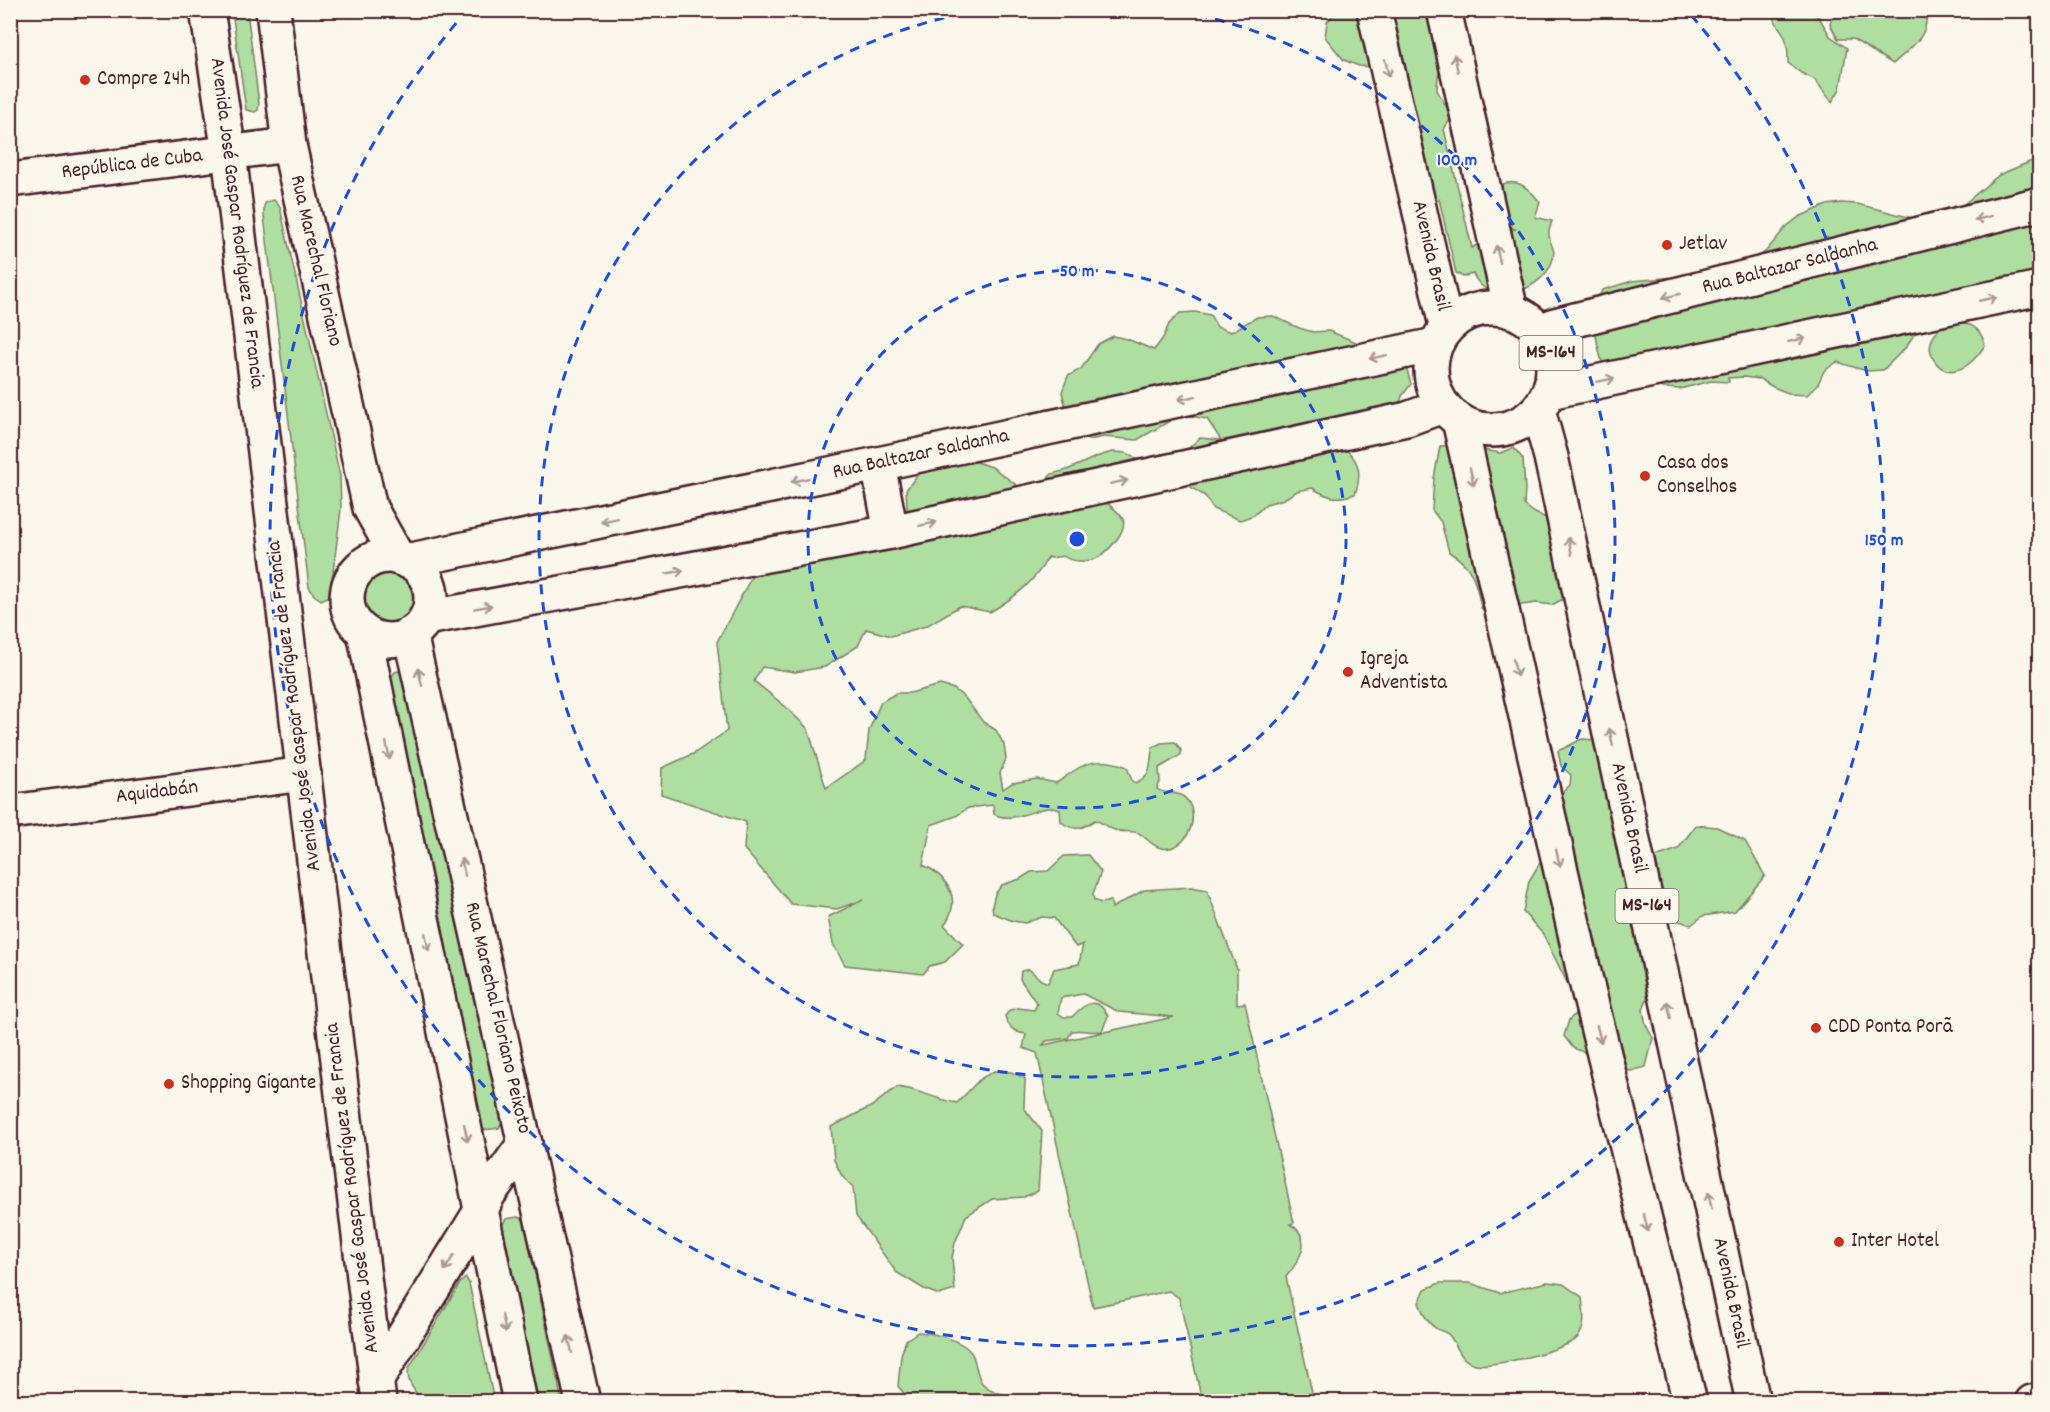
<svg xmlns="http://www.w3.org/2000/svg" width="2050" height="1412" font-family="Dekko,sans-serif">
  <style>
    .green { fill: #aedfa0; stroke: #7c7f66; stroke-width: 1.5; fill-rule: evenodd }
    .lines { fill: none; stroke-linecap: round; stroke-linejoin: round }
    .minor-casing { stroke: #4a1f2b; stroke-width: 38 }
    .major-casing { stroke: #4a1f2b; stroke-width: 38 }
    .minor { stroke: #fbf7ec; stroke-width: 33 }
    .major { stroke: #fbf7ec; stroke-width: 33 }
    .oneway { stroke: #ab9695 }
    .ring { fill: none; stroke: #1d4ed8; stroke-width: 3; stroke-dasharray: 10 8 }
    .poi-dot { fill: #c8321e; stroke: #fbf7ec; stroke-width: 2 }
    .labels { text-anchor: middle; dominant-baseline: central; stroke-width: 4.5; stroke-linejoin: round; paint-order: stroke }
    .shield { fill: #fbf7ec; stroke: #7f6065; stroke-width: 1.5 }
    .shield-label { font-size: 20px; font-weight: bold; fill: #4a1f2b }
    .poi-label { font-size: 21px; fill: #4a1f2b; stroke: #fbf7ec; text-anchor: start }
    .street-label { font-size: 21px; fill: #4a1f2b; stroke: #fbf7ec }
    .centre { fill: #1d4ed8; stroke: #fbf7ec; stroke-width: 3 }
    .ring-label { font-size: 18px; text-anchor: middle; font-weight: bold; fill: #1d4ed8; stroke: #fbf7ec; stroke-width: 4.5; stroke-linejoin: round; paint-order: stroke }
  </style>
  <rect width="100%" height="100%" fill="#fbf7ec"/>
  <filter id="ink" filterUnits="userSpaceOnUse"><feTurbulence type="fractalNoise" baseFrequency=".0167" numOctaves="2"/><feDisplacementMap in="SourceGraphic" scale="12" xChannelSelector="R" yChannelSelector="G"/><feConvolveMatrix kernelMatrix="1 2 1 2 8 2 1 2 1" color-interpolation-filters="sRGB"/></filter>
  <g filter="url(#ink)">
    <g class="green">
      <polygon points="232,11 247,11 259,104 258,110 255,112 246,110"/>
      <path d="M1336,11H1428L1448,49L1438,76L1437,90L1452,117L1444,129L1472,248L1485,240L1515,229L1487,218V191C1511,177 1523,180 1540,202L1535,217L1552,221C1551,225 1548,231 1549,235C1550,248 1557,246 1552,262C1541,292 1489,309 1473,274L1463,277L1456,273L1439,199L1430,202L1392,69L1359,66L1344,60L1325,37L1327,22Z"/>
      <path d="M1774,11H1807L1819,17L1830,36L1847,48L1840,89L1832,102L1814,79L1801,73L1788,63C1788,53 1788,42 1783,33C1777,24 1774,22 1774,11Z"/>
      <path d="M1835,11H1925C1932,35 1909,49 1893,64L1853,39H1838L1830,24Z"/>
      <path d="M2039,158V276H2003C1989,291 1978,308 1962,322C1976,326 1981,331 1985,345C1979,355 1968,368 1956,370C1939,374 1926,355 1932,339C1934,335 1938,331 1940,327L1915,333L1906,347L1883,370L1867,371L1837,362L1824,371L1818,384L1807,395L1791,394L1773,387L1760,379L1744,377L1728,378L1729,382L1711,381L1680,389L1663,388L1603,365C1595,339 1591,315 1602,290L1632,281L1696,275L1755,260L1767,250L1786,227L1799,217L1827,205L1841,203L1857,204L1924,221L1954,216L1964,204L1999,175Z"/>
      <polygon points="274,200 280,207 340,476 341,509 330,596 321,600 314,595 309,587 264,216 264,206 266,202"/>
      <path d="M1195,312L1210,315L1217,327L1231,332L1257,317L1273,316L1299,328L1313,332L1329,331L1398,359L1407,370L1411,384L1402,396L1394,425L1339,444C1359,458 1363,471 1355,494C1336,500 1329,498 1312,488L1297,491L1284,499L1266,504L1254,515L1240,520L1213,509L1205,496L1192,488L1180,477C1183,457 1183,451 1200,438L1221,440L1207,419L1190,416L1173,419L1137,440L1104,437L1089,440L1073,436L1062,392L1068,376L1081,369L1098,344L1113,336L1127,339L1154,350L1163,338L1169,324L1180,313Z"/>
      <path d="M1456,445L1500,453L1514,448L1523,459L1525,489L1524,505L1535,513L1564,526L1565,598L1552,605L1537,603L1521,605L1511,617L1495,616L1481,608C1476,582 1474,567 1449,552L1441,522L1432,510L1434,478L1440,446Z"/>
      <path d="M1112,452C1124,452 1133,453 1140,463L1107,480L1106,502C1111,507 1120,512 1123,519C1127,532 1109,550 1099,557C1089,563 1072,562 1063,556L1051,558L1048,557C1035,582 1014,598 990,612L960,606L926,626L891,636L866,629L858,646L825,667L795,672L762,667L754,681L786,707L808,729L826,788L866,760L869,730L881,702L896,693H910L940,685L954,689L965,698L983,722L996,730L1004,745L1006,759L1000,773L1003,789L1012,783L1037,779L1056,783C1062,780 1066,776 1072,772C1090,759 1107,759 1127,767L1132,781L1135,783C1155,774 1148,764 1153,747L1161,743L1175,742L1181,750V755L1159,768L1160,782L1157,789C1165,795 1178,790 1186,799C1202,817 1186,853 1161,848C1151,846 1147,837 1138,833C1131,830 1122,833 1115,830C1107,828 1102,822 1095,820C1081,829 1076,832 1061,822L1060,810C1042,801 1017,826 994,814L993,805L968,808L956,816L931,825L923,865C940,872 958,891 951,912C950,916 947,921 944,925L963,944L945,962L930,966L923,974L845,965L833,944L828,917L863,900L837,909L791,904L744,849L746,822L661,794L662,768L693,754L727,731L717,642L769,544L909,534L906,490L927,462L963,458L992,467L1019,487L1020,496L1046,487L1047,479L1052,474L1067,470L1096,457Z"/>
      <circle cx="389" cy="598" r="28"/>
      <polygon points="398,671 406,675 502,1122 499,1128 483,1130 480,1126 390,679 395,672"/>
      <polygon points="1582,739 1595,740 1603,769 1605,792 1650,859 1678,849 1696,825 1717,827 1745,841 1765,876 1735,911 1703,916 1691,925 1676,920 1660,923 1653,981 1643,1010 1646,1025 1653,1038 1646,1067 1631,1071 1616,1070 1588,1054 1573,1048 1564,1036 1569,1020 1580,1009 1543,934 1523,912 1529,881 1544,856 1560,795 1570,785 1571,775 1561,766 1558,751"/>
      <path d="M1088,855L1101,872L1093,894L1094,900L1101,903L1111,901L1112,908L1144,890L1191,887L1207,890L1237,969V1004L1245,1003L1294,1223L1290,1224C1314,1238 1300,1260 1286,1277L1314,1401H1202L1179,1298L1169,1291L1093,1307L1037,1053L1023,1048L1026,1034C1014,1033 1008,1027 1005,1016L1010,1010L1018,1008L1034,1010L1037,1004L1020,979L1021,971L1029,969L1041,980L1048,983L1054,969L1079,964L1083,944L1076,947L1054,918L1042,917L1025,923L1013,921L993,913L992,906L995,894L1002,885L1020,879L1031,872L1048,871L1064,856ZM1083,994L1119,1012L1174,1017L1043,1045L1046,1041L1068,1038L1072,1031C1082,1029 1091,1033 1102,1031L1108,1016C1097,995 1085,1003 1072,1017H1064L1058,1013L1061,998Z"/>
      <path d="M994,1071L1011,1072L1025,1078L1024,1108L1042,1131L1038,1191L1024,1197L992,1199L966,1216L955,1243L952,1258L955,1290L939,1295L924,1289L896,1272L856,1216L853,1187L842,1176L834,1160L831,1127L872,1106L897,1087C918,1089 936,1100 957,1103L980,1079Z"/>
      <polygon points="517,1217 521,1218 524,1221 562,1401 538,1401 501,1227 506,1219"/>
      <path d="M466,1278L469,1283L494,1401H422C415,1391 405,1381 409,1368L460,1283Z"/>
      <path d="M1547,1282L1563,1284L1582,1297C1583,1311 1587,1326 1578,1337C1569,1349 1492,1368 1476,1364C1459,1361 1459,1347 1449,1335C1446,1332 1441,1331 1437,1329C1427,1323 1423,1313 1419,1303L1425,1289L1440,1283H1470L1500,1293Z"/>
      <path d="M918,1332C933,1333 966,1340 973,1356C976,1364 977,1376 982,1383C991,1393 1005,1393 1015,1401L911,1402L898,1386L901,1355L906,1340Z"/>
    </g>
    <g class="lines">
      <g class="minor-casing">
        <g id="minor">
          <polyline points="10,180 289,145"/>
          <polyline points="10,812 304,774"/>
          <polyline points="376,1381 481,1211 488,1195 525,1143"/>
          <polyline points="2032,1402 2040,1400"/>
        </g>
      </g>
      <g class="major-casing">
        <g id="major">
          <polyline points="207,10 229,153 379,1402"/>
          <polyline points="273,10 289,145 370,508 398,558"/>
          <polyline points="1374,10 1446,326"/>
          <polyline points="1444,10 1511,311"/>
          <circle cx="1492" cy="369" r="61"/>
          <polyline points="1541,331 1555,325 2040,204"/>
          <polyline points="1549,392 2040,288"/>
          <polyline points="1538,410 1551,457 1753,1402"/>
          <polyline points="1459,420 1585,977 1690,1402"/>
          <polyline points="878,464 891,532"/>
          <circle cx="389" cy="598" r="42"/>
          <polyline points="406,561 878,464 1435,345"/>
          <polyline points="426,618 891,532 1407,419 1443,406"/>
          <polyline points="364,632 520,1402"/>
          <polyline points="410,634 583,1402"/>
        </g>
      </g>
      <use href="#minor" class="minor"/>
      <use href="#major" class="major"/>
    </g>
    <defs><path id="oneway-shaft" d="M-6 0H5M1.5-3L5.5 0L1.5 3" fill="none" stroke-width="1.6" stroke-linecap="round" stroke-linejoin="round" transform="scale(1.5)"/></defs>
    <g class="oneway">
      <use href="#oneway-shaft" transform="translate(1456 63) rotate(-103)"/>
      <use href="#oneway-shaft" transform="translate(1387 68) rotate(77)"/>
      <use href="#oneway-shaft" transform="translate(1983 218) rotate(166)"/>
      <use href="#oneway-shaft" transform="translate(1498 254) rotate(-103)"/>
      <use href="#oneway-shaft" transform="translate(1671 296) rotate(166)"/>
      <use href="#oneway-shaft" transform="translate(1988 299) rotate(-12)"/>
      <use href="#oneway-shaft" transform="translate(1797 340) rotate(-12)"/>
      <use href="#oneway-shaft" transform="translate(1378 357) rotate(168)"/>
      <use href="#oneway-shaft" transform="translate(1606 380) rotate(-12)"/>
      <use href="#oneway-shaft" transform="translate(1187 398) rotate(168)"/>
      <use href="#oneway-shaft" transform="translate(1472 477) rotate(77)"/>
      <use href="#oneway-shaft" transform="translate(800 480) rotate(168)"/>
      <use href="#oneway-shaft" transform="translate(1119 482) rotate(-12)"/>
      <use href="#oneway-shaft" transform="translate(609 520) rotate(168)"/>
      <use href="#oneway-shaft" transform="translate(928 524) rotate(-12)"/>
      <use href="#oneway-shaft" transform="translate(1570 546) rotate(-102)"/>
      <use href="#oneway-shaft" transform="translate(675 572) rotate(-10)"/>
      <use href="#oneway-shaft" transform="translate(483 607) rotate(-10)"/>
      <use href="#oneway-shaft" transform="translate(1515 668) rotate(77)"/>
      <use href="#oneway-shaft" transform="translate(420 677) rotate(-103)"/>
      <use href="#oneway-shaft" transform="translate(1611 737) rotate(-102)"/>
      <use href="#oneway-shaft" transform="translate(388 751) rotate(78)"/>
      <use href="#oneway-shaft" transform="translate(1558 858) rotate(77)"/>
      <use href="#oneway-shaft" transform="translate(463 867) rotate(-103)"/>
      <use href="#oneway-shaft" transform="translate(427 942) rotate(78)"/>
      <use href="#oneway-shaft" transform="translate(1669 1010) rotate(-102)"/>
      <use href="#oneway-shaft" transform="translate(1599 1034) rotate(76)"/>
      <use href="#oneway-shaft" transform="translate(466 1133) rotate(78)"/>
      <use href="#oneway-shaft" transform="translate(1710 1201) rotate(-102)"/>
      <use href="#oneway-shaft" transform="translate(1646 1223) rotate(76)"/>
      <use href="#oneway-shaft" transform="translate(449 1263) rotate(122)"/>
      <use href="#oneway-shaft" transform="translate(504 1324) rotate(78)"/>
      <use href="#oneway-shaft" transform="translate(570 1344) rotate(-103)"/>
    </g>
  </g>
  <g class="ring">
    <circle cx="1077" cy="539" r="269"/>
    <path d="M1180 11A538 538 0 1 1 974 11"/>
    <path d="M1691 15A807 807 0 1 1 463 15"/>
  </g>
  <g class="poi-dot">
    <circle cx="85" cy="80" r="6"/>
    <circle cx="1667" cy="245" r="6"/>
    <circle cx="1645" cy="476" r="6"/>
    <circle cx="1348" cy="672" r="6"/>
    <circle cx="1816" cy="1028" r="6"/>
    <circle cx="169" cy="1084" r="6"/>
    <circle cx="1839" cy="1242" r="6"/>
  </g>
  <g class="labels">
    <g class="shield">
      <rect x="1519.5" y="336" width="63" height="34" rx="4.5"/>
      <rect x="1615.5" y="889" width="63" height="34" rx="4.5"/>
    </g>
    <g class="shield-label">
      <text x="1551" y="353">MS-164</text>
      <text x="1647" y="906">MS-164</text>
    </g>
    <g class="poi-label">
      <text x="97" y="80">Compre 24h</text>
      <text x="1679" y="245">Jetlav</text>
      <text x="1657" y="464">Casa dos<tspan x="1657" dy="24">Conselhos</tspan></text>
      <text x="1360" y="660">Igreja<tspan x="1360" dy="24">Adventista</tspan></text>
      <text x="1828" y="1028">CDD Ponta Porã</text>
      <text x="181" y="1084">Shopping Gigante</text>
      <text x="1851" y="1242">Inter Hotel</text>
    </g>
    <g class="street-label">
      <text transform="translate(132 165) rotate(-7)">República de Cuba</text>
      <text transform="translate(236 223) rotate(83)">Avenida José Gaspar Rodríguez de Francia</text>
      <text transform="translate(1430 256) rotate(77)">Avenida Brasil</text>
      <text transform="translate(315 261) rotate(77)">Rua Marechal Floriano</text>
      <text transform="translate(1790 267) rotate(-14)">Rua Baltazar Saldanha</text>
      <text transform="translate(921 455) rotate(-12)">Rua Baltazar Saldanha</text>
      <text transform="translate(295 706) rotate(-97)">Avenida José Gaspar Rodríguez de Francia</text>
      <text transform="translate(157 793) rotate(-7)">Aquidabán</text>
      <text transform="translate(1628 818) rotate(78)">Avenida Brasil</text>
      <text transform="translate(497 1018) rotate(77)">Rua Marechal Floriano Peixoto</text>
      <text transform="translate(353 1188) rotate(-97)">Avenida José Gaspar Rodríguez de Francia</text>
      <text transform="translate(1730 1293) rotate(78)">Avenida Brasil</text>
    </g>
  </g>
  <circle cx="1077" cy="539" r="9" class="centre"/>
  <g class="ring-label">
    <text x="1457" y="165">100 m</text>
    <text x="1077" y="276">50 m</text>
    <text x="1884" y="545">150 m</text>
  </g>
  <rect width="2050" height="1412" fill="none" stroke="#fbf7ec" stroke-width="36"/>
  <rect x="18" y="18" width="2014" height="1376" fill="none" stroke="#4a1f2b" stroke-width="2" filter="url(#ink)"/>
</svg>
